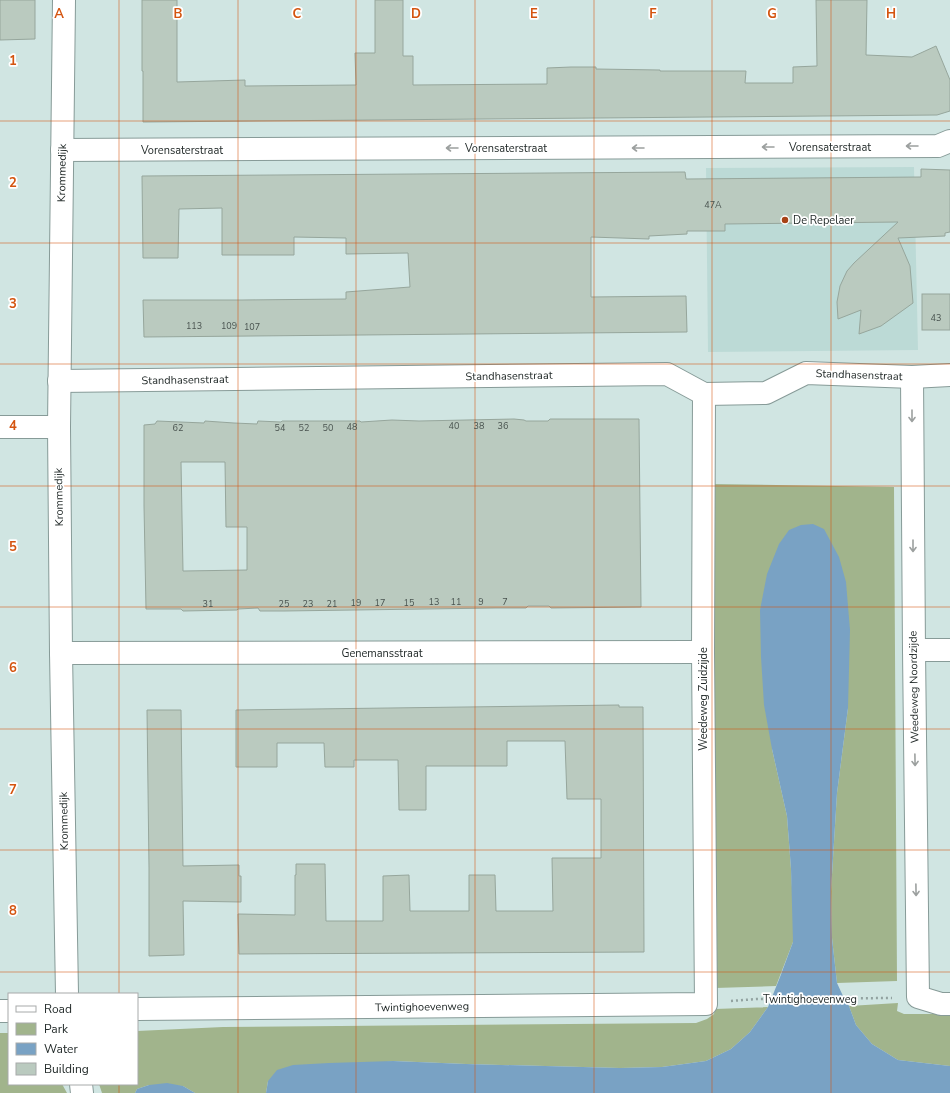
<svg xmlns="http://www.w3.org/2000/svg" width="950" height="1093" font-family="'Nunito Sans',sans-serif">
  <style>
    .built { fill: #bcdad6 }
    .green { fill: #a1b48c }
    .water { fill: #79a2c4 }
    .building { fill: #bacabf; stroke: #96a69c; fill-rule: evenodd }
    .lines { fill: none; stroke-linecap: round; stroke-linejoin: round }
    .minor-casing { stroke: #879b98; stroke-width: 24 }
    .path { stroke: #92a2a0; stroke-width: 2.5; stroke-dasharray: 2 3; stroke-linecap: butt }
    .minor { stroke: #fff; stroke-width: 22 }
    .oneway { stroke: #9ca09f }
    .grid { fill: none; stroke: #d4540f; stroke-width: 1; stroke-opacity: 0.55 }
    .poi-dot { fill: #a74216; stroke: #fff; stroke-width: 1.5 }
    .labels { text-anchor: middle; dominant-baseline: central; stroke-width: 3.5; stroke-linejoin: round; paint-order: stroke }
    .number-label { font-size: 9px; fill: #49534f }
    .street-label { font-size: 11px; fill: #232b2a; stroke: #fff }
    .poi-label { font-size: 11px; fill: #232b2a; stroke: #fff; text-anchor: start }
    .grid-label { font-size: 13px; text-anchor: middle; font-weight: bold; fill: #d4540f; stroke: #fff; stroke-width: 3.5; stroke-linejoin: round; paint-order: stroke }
  </style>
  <rect width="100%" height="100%" fill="#d0e5e2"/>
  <polygon class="built" points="914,167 918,350 708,352 706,168"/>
  <g class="green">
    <polygon points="711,484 894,487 897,981 837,983 832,938 831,891 837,793 848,708 772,749 787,816 791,869 793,906 793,942 776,986 715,988"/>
    <polygon points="898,1003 897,1011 904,1014 950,1014 950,1066 898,1060 872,1044 856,1025 849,1006"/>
    <polygon points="768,1007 750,1032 731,1049 706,1061 662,1067 620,1068 466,1064 393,1061 268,1081 266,1093 195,1093 183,1086 149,1085 137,1089 135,1093 102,1093 99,1084 137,1084 137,1031 223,1027 696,1023 707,1019 714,1014 715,1009"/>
    <polygon points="0,1033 9,1033 9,1084 62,1084 67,1093 0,1093"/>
  </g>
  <g class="water">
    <polygon points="813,524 824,529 839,557 846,582 850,630 848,708 837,793 831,891 832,938 837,983 843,996 849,1006 856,1025 872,1044 898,1060 950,1066 950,1093 266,1093 268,1081 277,1070 293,1065 329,1063 393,1061 466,1064 620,1068 662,1067 706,1061 731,1049 750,1032 768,1007 780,977 793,942 791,869 787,816 772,749 764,705 761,657 760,610 767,574 779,544 789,530 801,525"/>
    <polygon points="167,1083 183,1086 195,1093 135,1093 137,1089 149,1085"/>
  </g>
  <g class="building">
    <polygon points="0,0 35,0 35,39 0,40"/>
    <polygon points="142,0 177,0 177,82 245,80 245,86 356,85 355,53 375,53 375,0 403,0 403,56 413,56 413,85 547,84 547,68 571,67 596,67 596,69 660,70 660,71 746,71 745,83 793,83 793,67 817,66 816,0 867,0 866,55 912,57 936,46 950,80 950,111 937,115 143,122 143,71 142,71"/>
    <polygon points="921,169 950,170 950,232 945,233 945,236 898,238 910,266 913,303 881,326 859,334 861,310 838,319 837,302 840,286 847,271 854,263 898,222 725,224 725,231 687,231 687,234 649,236 649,239 591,237 591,297 686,296 687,332 144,337 143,300 242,300 346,299 346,292 410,287 408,253 346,254 346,238 294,237 294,255 222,255 222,208 179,209 178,258 143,258 142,176 685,172 686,179 921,177"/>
    <rect x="922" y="294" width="28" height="36"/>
    <path d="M514,419L524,420L526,421H548L550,419H639L641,607L551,608L549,606H528L526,608H495L284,611H260L258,608L238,609L237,610L183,611L181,609H146L144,505V425L155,424L157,421L204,423L205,421L234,423L257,424L258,421L281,422L282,421H360L361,422L392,420L419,421ZM181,462H225L226,527H247V570L183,571Z"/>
    <polygon points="619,705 619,707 643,707 644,952 239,954 238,914 295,915 295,875 296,875 296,864 325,864 326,921 383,921 383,876 409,875 410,911 469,911 469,875 495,875 496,911 553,911 552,858 601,858 601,799 567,799 565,741 507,741 507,766 426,766 426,810 399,810 398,760 354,760 354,767 325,767 324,743 277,743 277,767 236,767 236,710"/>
    <polygon points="147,710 181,710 183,866 239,865 239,876 241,876 241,902 183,901 184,955 149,956 149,868"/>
  </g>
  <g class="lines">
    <g class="minor-casing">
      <g id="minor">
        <polyline points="64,0 59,427 61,653 67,994"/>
        <polyline points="62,150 938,146 950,141"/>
        <polyline points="912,377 914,650 918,997 941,1004 950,1004"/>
        <polyline points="59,381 667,374 704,394 766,393 806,373 912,377 950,375"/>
        <polyline points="0,427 59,427"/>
        <polyline points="914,650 950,650"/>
        <polyline points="61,653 703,652"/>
        <polyline points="137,1009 706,1004 703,652 704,394"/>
        <polyline points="0,1011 9,1011"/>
        <polyline points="81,1084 82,1093"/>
      </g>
    </g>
    <polyline class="path" points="731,1001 756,999 892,998"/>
    <use href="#minor" class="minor"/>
  </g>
  <defs><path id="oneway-shaft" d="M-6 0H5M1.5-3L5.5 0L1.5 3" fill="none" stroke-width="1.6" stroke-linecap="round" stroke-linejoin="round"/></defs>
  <g class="oneway">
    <use href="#oneway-shaft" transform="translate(912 146) rotate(180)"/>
    <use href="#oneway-shaft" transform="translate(768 147) rotate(180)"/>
    <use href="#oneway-shaft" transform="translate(452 148) rotate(180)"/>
    <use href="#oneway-shaft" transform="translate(638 148) rotate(180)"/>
    <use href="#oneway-shaft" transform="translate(912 416) rotate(90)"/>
    <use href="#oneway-shaft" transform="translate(913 546) rotate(90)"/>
    <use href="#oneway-shaft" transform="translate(915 760) rotate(89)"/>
    <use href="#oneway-shaft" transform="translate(916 890) rotate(89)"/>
  </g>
  <path class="grid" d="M119,0V994M238,0V1093M356,0V1093M475,0V1093M594,0V1093M712,0V1093M831,0V1093M0,121H950M0,243H950M0,364H950M0,486H950M0,607H950M0,729H950M0,850H950M0,972H950M119,1084V1093"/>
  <circle class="poi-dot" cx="785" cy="220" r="4"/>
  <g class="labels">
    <g class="number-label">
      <text x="713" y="205">47A</text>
      <text x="936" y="318">43</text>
      <text x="194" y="326">113</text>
      <text x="229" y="326">109</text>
      <text x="252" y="327">107</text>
      <text x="454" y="426">40</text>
      <text x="479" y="426">38</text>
      <text x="503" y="426">36</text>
      <text x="352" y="427">48</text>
      <text x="178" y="428">62</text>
      <text x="280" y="428">54</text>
      <text x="304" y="428">52</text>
      <text x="328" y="428">50</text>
      <text x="434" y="602">13</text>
      <text x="456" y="602">11</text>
      <text x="481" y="602">9</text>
      <text x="505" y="602">7</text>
      <text x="356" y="603">19</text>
      <text x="380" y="603">17</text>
      <text x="409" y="603">15</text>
      <text x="208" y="604">31</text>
      <text x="284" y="604">25</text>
      <text x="308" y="604">23</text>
      <text x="332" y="604">21</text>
    </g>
    <g class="street-label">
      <text x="830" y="147">Vorensaterstraat</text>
      <text x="506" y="148">Vorensaterstraat</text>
      <text x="182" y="150">Vorensaterstraat</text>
      <text transform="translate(62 173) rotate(-89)">Krommedijk</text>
      <text transform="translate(859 375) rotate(2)">Standhasenstraat</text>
      <text transform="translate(509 376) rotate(-1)">Standhasenstraat</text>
      <text transform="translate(185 380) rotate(-1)">Standhasenstraat</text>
      <text transform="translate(59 497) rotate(-91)">Krommedijk</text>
      <text x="382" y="653">Genemansstraat</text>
      <text transform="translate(914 687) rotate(-91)">Weedeweg Noordzijde</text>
      <text transform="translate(703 699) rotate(-90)">Weedeweg Zuidzijde</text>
      <text transform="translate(64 821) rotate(-91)">Krommedijk</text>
      <text x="810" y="999">Twintighoevenweg</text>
      <text transform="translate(422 1007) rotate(-1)">Twintighoevenweg</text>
    </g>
    <g class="poi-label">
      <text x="793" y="220">De Repelaer</text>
    </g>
  </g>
  <g class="grid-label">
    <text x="59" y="18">A</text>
    <text x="178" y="18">B</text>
    <text x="297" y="18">C</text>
    <text x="416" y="18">D</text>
    <text x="534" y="18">E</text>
    <text x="653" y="18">F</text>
    <text x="772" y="18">G</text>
    <text x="891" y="18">H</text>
    <text x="13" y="65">1</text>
    <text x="13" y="187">2</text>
    <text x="13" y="308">3</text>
    <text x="13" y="430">4</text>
    <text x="13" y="551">5</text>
    <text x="13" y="672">6</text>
    <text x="13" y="794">7</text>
    <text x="13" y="915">8</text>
  </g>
  <rect x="8" y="993" width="130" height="92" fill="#ffffff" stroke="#a7aaaa"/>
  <rect x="16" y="1006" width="20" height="6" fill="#ffffff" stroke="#a7aaaa"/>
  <text x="44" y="1013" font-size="12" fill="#232b2a">Road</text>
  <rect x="16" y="1023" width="20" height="12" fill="#a1b48c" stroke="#a7aaaa"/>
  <text x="44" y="1033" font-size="12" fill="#232b2a">Park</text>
  <rect x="16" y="1043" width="20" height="12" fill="#79a2c4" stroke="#a7aaaa"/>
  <text x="44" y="1053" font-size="12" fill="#232b2a">Water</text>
  <rect x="16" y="1063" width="20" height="12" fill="#bacabf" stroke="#a7aaaa"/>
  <text x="44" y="1073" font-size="12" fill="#232b2a">Building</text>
</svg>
